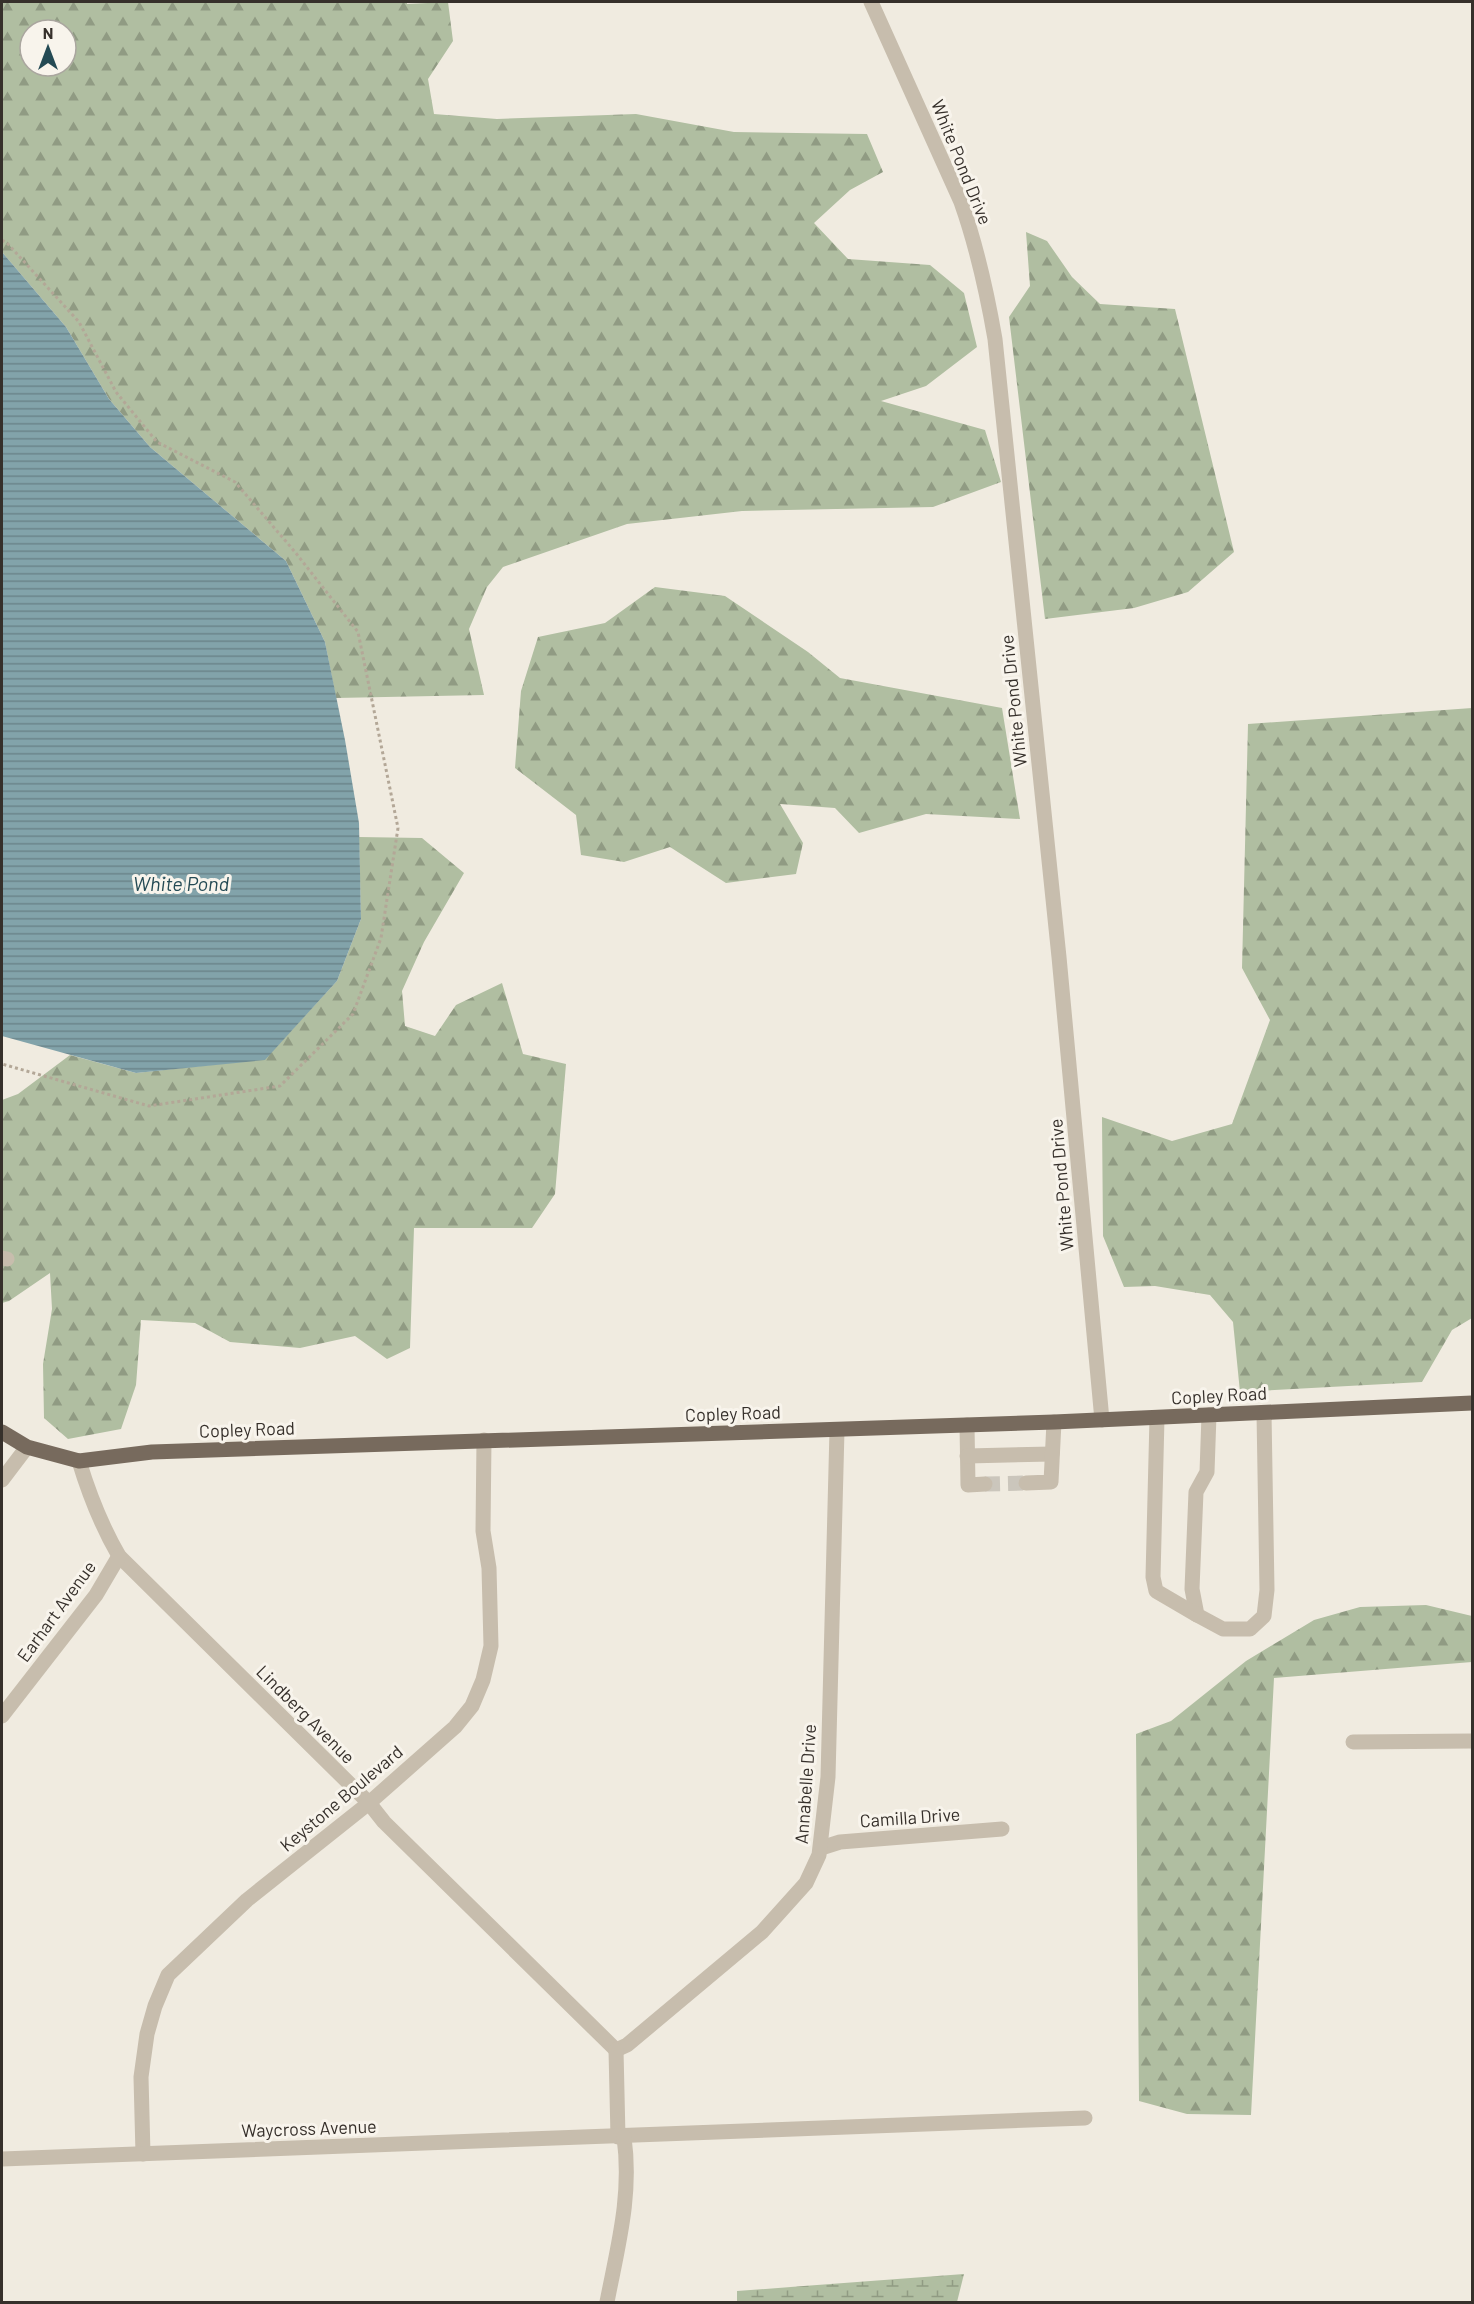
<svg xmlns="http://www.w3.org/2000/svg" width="1474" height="2304" font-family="Barlow,sans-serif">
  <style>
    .forest { fill: url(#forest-firs); fill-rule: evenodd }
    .wetland { fill: url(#wetland-marsh) }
    .water { fill: url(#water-rules) }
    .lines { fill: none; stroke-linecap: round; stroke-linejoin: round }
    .minor-tunnel { stroke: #cbc6bc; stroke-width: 15; stroke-dasharray: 15 8; stroke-linecap: butt }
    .path { stroke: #b3a797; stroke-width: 3; stroke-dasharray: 3 3; stroke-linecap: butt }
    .minor { stroke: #c7bdad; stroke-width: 15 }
    .major { stroke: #776a5d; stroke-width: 15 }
    .labels { text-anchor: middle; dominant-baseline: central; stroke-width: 6; stroke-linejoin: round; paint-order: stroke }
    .street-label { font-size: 18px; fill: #36302b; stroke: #f8f4ec }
    .water-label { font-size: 20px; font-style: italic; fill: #244a54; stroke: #f8f4ec }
  </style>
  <defs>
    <pattern id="forest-firs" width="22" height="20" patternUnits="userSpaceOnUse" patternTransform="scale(1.5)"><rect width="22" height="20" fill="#b0bea1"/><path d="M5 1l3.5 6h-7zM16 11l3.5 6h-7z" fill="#909b83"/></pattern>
    <pattern id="wetland-marsh" width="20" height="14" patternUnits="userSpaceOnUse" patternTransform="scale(1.5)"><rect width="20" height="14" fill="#b0bea1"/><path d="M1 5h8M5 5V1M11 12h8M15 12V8" fill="none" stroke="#909b83"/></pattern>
    <pattern id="water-rules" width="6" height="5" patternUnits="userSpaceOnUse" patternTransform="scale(1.5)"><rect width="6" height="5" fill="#82a3aa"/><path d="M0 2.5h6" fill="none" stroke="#6b858b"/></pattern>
  </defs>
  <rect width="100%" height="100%" fill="#f0ebe0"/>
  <g class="forest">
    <path d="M2,2H407V4L448,2L453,41L428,79L434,114L497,119L636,114L734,132L867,134L883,172L850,190L814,223L848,259L930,265L964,293L977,347L926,386L881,401L985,430L1001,482L933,507L742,511L627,524L503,567L487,587L469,629L484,695L336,698L325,642L286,561L150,447L109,399L66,327L2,252ZM30,30H66V66H30Z"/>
    <polygon points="1026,232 1047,241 1072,277 1100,304 1175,309 1234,552 1188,592 1134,608 1045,619 1009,317 1030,286"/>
    <polygon points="655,587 725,596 808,652 840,678 1002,708 1020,819 926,814 859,833 835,808 780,804 803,843 796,874 726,883 670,847 624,862 581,855 576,815 515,768 521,691 538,637 605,623"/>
    <polygon points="1472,708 1472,1318 1452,1330 1422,1382 1240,1392 1233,1322 1210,1295 1155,1286 1124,1287 1103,1236 1102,1117 1172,1141 1232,1124 1270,1020 1242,968 1248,724"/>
    <polygon points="359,837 422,838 464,873 424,942 402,991 405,1026 435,1036 456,1005 502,983 523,1054 566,1064 555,1194 532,1228 414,1228 410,1348 387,1359 355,1336 300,1348 230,1342 195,1323 141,1320 136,1385 121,1429 68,1439 44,1418 43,1364 52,1309 50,1273 9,1301 2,1303 2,1100 18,1094 70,1055 136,1073 265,1059 337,981 361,919"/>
    <polygon points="1426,1605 1472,1616 1472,1662 1274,1678 1251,2115 1187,2114 1139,2101 1136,1734 1171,1721 1246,1661 1314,1620 1360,1607"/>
  </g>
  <polygon class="wetland" points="964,2274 957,2302 737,2302 737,2291"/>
  <polygon class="water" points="2,252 66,327 109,399 150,447 286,561 325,642 345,740 359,823 361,919 337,981 265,1060 136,1073 2,1036"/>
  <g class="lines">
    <polyline class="minor-tunnel" points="985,1484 1026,1483"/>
    <polyline class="path" points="2,240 8,244 79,322 116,392 157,442 235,482 295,552 358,632 398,828 381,938 353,1014 280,1086 149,1106 2,1064"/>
    <g class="minor">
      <path d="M871,2L961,202C977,247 987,293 995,339L1059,957L1102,1420"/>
      <polyline points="2,1258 7,1259"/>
      <polyline points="1209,1415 1207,1472 1196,1492 1192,1589 1197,1615 1223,1629 1250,1629 1264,1616 1267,1590 1264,1413"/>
      <polyline points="1157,1418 1153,1577 1156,1591 1197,1615"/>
      <polyline points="967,1425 968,1485 985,1484"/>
      <polyline points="967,1456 1052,1454"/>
      <path d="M79,1461C89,1494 101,1525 119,1556L369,1803L384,1822L616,2050"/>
      <polyline points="2,1480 27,1447"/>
      <polyline points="1026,1483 1051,1482 1054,1422"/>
      <polyline points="2,1716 96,1595 119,1556"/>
      <polyline points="1353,1742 1472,1741"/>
      <polyline points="821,1848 840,1842 1002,1829"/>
      <polyline points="616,2050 627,2045 762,1932 806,1883 819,1855 828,1777 837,1430"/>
      <polyline points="616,2050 618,2137"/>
      <polyline points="143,2154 141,2077 147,2034 155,2006 168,1975 247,1900 369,1803 455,1727 472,1706 483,1680 491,1646 489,1568 483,1531 484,1440"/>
      <polyline points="2,2159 1085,2118"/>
      <path d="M607,2302C618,2245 632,2195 624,2137"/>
    </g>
    <polyline class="major" points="2,1432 27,1447 79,1461 152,1452 1054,1422 1472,1403"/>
  </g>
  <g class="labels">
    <g class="street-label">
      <text transform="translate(962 162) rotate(68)">White Pond Drive</text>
      <text transform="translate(1013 701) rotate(-96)">White Pond Drive</text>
      <text transform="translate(1061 1185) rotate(-95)">White Pond Drive</text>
      <text transform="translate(1219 1395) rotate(-3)">Copley Road</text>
      <text transform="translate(733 1413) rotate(-2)">Copley Road</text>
      <text transform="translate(247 1429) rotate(-2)">Copley Road</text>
      <text transform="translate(56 1611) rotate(-54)">Earhart Avenue</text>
      <text transform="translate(306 1714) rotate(45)">Lindberg Avenue</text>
      <text transform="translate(805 1784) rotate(-86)">Annabelle Drive</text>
      <text transform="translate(341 1798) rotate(-40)">Keystone Boulevard</text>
      <text transform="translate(910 1817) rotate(-4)">Camilla Drive</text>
      <text transform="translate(309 2128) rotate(-2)">Waycross Avenue</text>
    </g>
    <g class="water-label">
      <text x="181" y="883">White Pond</text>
    </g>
  </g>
  <rect width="1474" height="2304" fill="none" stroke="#36302b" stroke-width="6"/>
  <g transform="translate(48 48)"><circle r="28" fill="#f8f4ec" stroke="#aaa69f" stroke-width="1.5"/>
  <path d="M0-4.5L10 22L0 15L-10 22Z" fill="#244a54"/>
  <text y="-9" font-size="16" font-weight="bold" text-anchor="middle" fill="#36302b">N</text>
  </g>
</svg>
